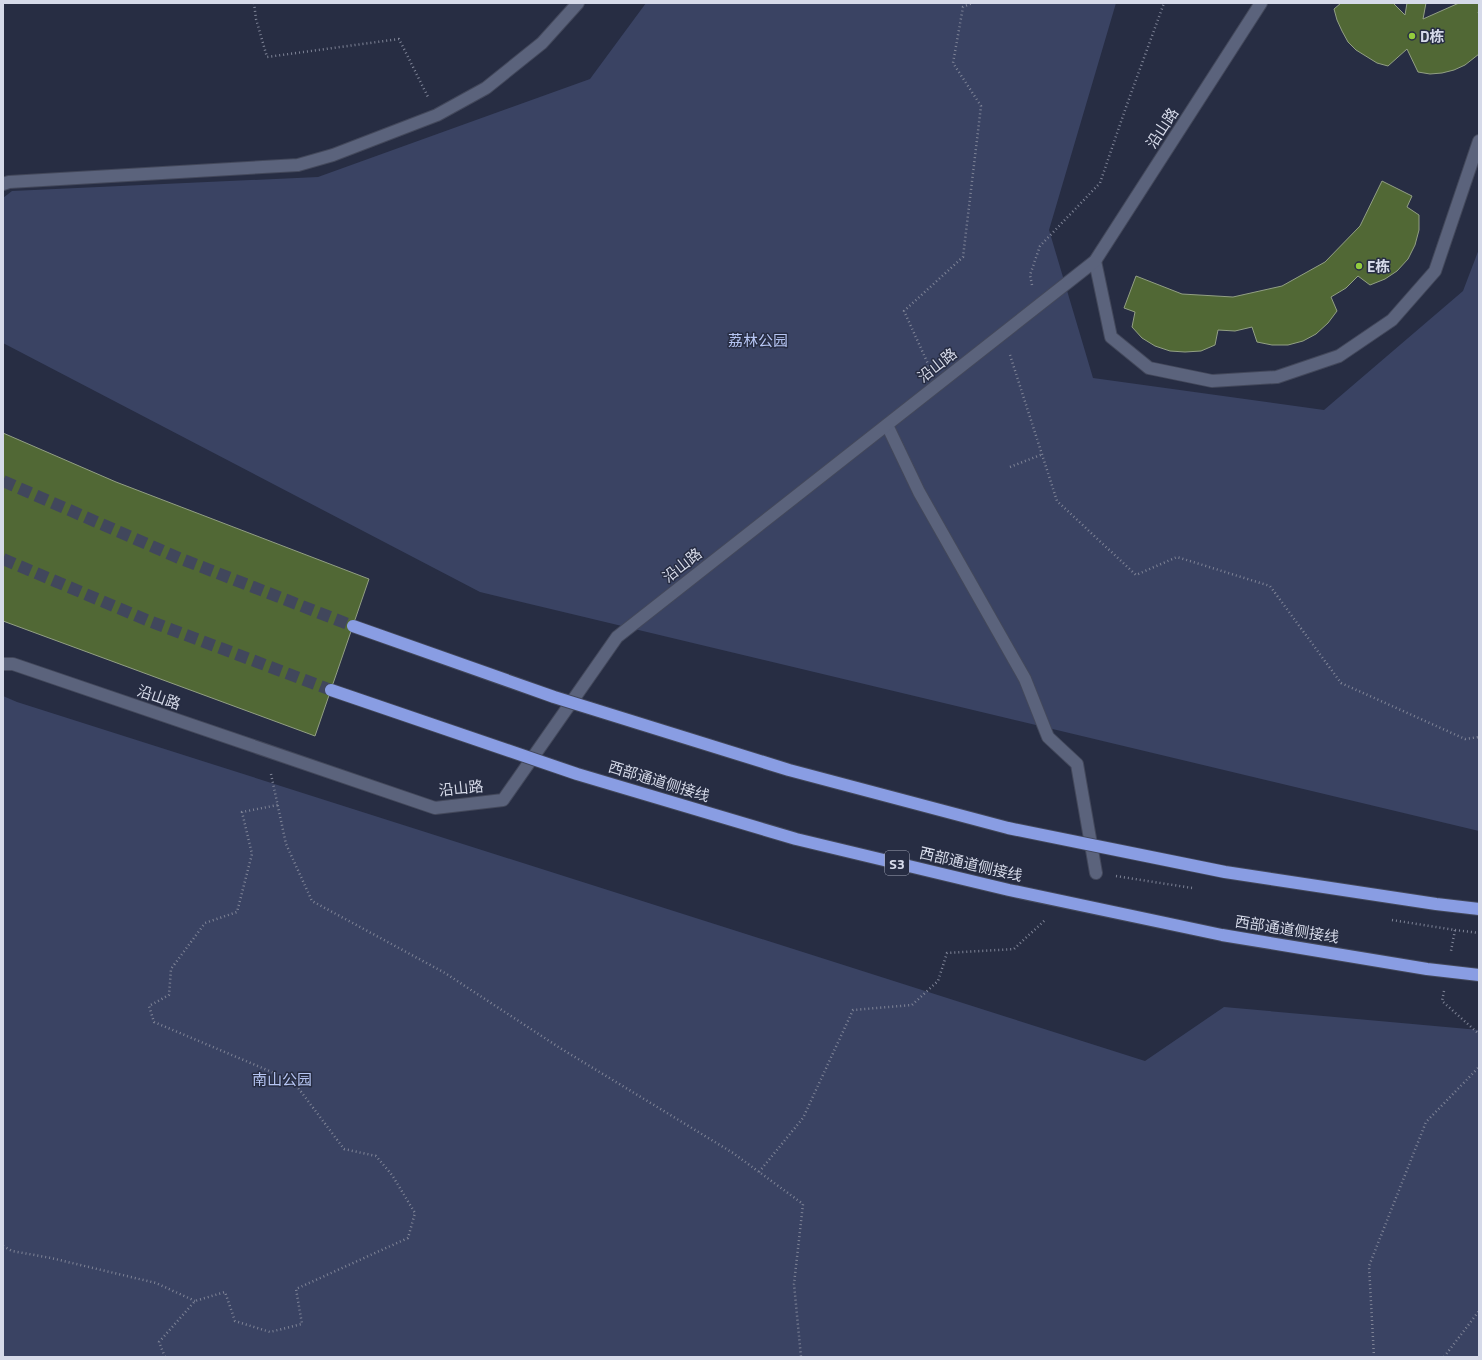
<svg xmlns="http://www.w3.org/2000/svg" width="1482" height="1360" font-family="'Titillium Web','Noto Sans SC',sans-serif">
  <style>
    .green { fill: #3a4363 }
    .building { fill: #516835; stroke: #929f84 }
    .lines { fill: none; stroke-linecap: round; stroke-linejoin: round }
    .highway-tunnel { stroke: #41475c; stroke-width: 12; stroke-dasharray: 12 6; stroke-linecap: butt }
    .lane-casing { stroke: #43485b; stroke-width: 14 }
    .street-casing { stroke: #43485b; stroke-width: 14 }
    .path { stroke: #7f8497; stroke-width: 2.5; stroke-dasharray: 1 3; stroke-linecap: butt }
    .lane { stroke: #5b637c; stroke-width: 12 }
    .street { stroke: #5b637c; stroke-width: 12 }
    .highway-bridge-casing { stroke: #43485b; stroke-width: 14; stroke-linecap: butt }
    .highway-bridge { stroke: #899de3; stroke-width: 12 }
    .poi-dot { fill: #93cc3d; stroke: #272d43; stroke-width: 1.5 }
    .labels { text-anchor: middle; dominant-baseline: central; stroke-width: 3; stroke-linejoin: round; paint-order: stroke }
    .shield { fill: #272d43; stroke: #a2a6b7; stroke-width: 1 }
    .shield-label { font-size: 14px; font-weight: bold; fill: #d6dae9 }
    .poi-label { font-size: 15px; font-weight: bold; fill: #d6dae9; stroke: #272d43; text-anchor: start }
    .street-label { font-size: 15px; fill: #d6dae9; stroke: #272d43 }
    .park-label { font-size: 15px; fill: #b6c5f3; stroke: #272d43 }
  </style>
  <rect width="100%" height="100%" fill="#272d43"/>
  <g class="green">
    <polygon points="646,3 1116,3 1049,230 1093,378 1324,410 1463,291 1479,249 1479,831 480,592 3,343 3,198 12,191 318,177 590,79"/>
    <polygon points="3,696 17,702 1145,1061 1224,1007 1479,1030 1479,1357 3,1357"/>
  </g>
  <g class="building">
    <polygon points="1341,3 1393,3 1405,15 1407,3 1426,3 1423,19 1459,3 1479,3 1479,12 1478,12 1479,15 1479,54 1465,65 1454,70 1442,73 1430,74 1418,72 1407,49 1388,66 1377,63 1356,50 1348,42 1342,31 1337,20 1334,9"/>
    <polygon points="1382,181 1412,196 1407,207 1419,215 1419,230 1415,245 1408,259 1397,271 1385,279 1370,285 1358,276 1346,288 1331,297 1337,311 1328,323 1316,334 1303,341 1288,345 1272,345 1257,342 1252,327 1235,331 1218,330 1215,345 1201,351 1185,352 1170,351 1155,346 1142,338 1132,327 1135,312 1124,308 1136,276 1182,294 1233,297 1282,286 1325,262 1360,226"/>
    <polygon points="3,433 116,482 369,579 315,736 3,621"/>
  </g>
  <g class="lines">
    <g class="highway-tunnel">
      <polyline points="3,481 179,558 353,626"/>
      <polyline points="3,559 149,621 331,690"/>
    </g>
    <g class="lane-casing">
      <g id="lane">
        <polyline points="3,184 9,182 298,165 333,155 437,115 486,88 542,43 578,3"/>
        <polyline points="1095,261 1111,337 1149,368 1212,381 1277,377 1339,356 1392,320 1435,271 1479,141"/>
      </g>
    </g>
    <g class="street-casing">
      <g id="street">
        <polyline points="887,425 919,492 1025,679 1048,737 1077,764 1096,873"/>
        <polyline points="3,664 13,664 435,808 503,800 617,637 1095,261 1261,3"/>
      </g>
    </g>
    <g class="path">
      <polyline points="254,3 256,19 267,57 399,39 428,97"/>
      <polyline points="1032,285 1030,275 1040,246 1100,183 1125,110 1164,3"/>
      <polyline points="1010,355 1057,501 1136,575 1177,557 1270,586 1341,683 1465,739 1479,737"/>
      <polyline points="929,366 904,311 963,257 981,106 953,63 963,7 972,3"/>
      <polyline points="1010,467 1043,454"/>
      <polyline points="271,774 286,844 312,901 445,973 560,1048 733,1153 803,1204 794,1284 801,1357"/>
      <polyline points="1116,876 1192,888"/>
      <polyline points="1392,920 1455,930 1451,951"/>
      <polyline points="1455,930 1479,933"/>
      <polyline points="1444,991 1442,1001 1479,1034"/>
      <polyline points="759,1172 803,1118 853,1010 912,1005 938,981 947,953 1014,949 1045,920"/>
      <polyline points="3,1246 12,1251 51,1258 156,1283 195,1301"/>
      <polyline points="165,1357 159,1342 195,1301 225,1292 235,1321 270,1332 302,1324 296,1289 408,1238 415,1213 392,1175 376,1156 344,1149 293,1081 154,1022 149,1006 169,995 171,969 205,923 237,912 252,854 242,812 278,805"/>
      <polyline points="1374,1357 1369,1266 1426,1122 1479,1067"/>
      <polyline points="1444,1357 1479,1311"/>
    </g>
    <use href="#lane" class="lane"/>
    <use href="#street" class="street"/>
    <g class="highway-bridge-casing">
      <g id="highway-bridge">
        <polyline points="353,626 554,697 789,770 1008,828 1225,872 1436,904 1479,909"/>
        <polyline points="331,690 577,774 796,839 1009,890 1222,935 1427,969 1479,975"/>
      </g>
    </g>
    <use href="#highway-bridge" class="highway-bridge"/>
  </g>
  <g class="poi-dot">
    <circle cx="1412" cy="36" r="4"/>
    <circle cx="1359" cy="266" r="4"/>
  </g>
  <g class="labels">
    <rect class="shield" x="885" y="851" width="24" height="24" rx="3"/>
    <g class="shield-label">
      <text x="897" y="863">S3</text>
    </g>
    <g class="poi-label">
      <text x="1420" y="36">D栋</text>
      <text x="1367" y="266">E栋</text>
    </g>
    <g class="street-label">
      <text transform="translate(1162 128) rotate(-57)">沿山路</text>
      <text transform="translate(937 365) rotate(-38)">沿山路</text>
      <text transform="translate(682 565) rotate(-38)">沿山路</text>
      <text transform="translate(159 697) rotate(19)">沿山路</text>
      <text transform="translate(659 781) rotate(17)">西部通道侧接线</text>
      <text transform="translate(461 788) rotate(-6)">沿山路</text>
      <text transform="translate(971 864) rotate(13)">西部通道侧接线</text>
      <text transform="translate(1287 929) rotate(9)">西部通道侧接线</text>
    </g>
    <g class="park-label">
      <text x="758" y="340">荔林公园</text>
      <text x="282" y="1079">南山公园</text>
    </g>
  </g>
  <rect width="1482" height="1360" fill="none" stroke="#d6dae9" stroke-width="8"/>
</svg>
